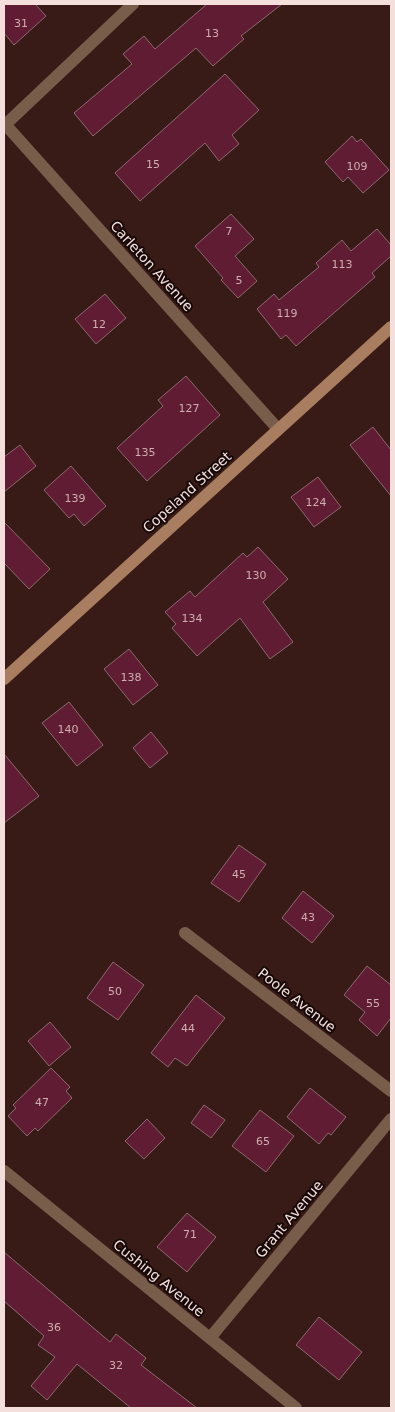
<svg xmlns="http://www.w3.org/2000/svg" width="395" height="1412" font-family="'DejaVu Sans',sans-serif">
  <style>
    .building { fill: #601c32; stroke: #8d6970 }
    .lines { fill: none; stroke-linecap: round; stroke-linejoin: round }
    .minor { stroke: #785d4b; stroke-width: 12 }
    .secondary { stroke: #a87d60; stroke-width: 12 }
    .labels { text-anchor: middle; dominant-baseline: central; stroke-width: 4; stroke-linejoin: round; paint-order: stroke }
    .number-label { font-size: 11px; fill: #cfaeb2 }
    .street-label { font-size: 14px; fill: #f4dfdc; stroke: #160908 }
  </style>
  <rect width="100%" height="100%" fill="#381b16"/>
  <g class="building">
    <polygon points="4,4 35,4 46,16 14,45 4,33"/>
    <polygon points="207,4 282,4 241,36 244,39 213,66 196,48 93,136 74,113 132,64 123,54 144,36 155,49"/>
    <polygon points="225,74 259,110 232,135 239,144 219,161 205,143 140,201 115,173"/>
    <polygon points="352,136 357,142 361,139 389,170 363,193 348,177 343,182 325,162"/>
    <polygon points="231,214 254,239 235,256 257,281 238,298 221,280 223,278 195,246"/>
    <polygon points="377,229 391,245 391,256 372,273 375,277 296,346 286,335 281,339 257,309 274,294 279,300 319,267 316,263 342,240 351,251"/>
    <polygon points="105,294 126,318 96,344 75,319"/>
    <polygon points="186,376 220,415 147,481 117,448 163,406 158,400"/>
    <polygon points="373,427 391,450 391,496 350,445"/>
    <polygon points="20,445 36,466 4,492 4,457"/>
    <polygon points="71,466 106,506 84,526 74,514 69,518 44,490"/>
    <polygon points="318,477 341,507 314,527 291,497"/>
    <polygon points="4,522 50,569 29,589 4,563"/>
    <polygon points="258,547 288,579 263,602 293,642 270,659 240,618 197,656 172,628 176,624 165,612 190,591 195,597 243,553 247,557"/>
    <polygon points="129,649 158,685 133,705 104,669"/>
    <polygon points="69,702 103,745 77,766 42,723"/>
    <polygon points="151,732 168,753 150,768 133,748"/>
    <polygon points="4,754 39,796 4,823"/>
    <polygon points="239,845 266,864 239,902 211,883"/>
    <polygon points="303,891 334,916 312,943 282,918"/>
    <polygon points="113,962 144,985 118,1020 87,998"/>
    <polygon points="367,966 391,985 391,1018 377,1036 359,1020 365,1012 344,995"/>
    <polygon points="196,995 225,1018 187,1066 175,1058 168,1067 151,1053"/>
    <polygon points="50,1022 71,1047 49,1066 28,1041"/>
    <polygon points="51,1068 70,1087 66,1091 72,1098 38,1131 35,1128 27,1136 8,1116 16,1108 13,1105"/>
    <polygon points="310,1088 346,1117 331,1135 328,1133 319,1144 287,1117"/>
    <polygon points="204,1105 225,1120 211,1138 191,1123"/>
    <polygon points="260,1110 294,1136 266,1172 232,1146"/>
    <polygon points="147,1119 165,1138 144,1159 125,1141"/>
    <polygon points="187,1213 216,1237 187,1272 157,1247"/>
    <polygon points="4,1252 110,1342 116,1334 146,1358 141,1365 197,1408 131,1408 77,1364 47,1400 31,1386 55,1357 38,1345 44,1336 4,1301"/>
    <polygon points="319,1317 362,1352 339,1380 296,1345"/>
  </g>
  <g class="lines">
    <g class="minor">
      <polyline points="4,123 278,429"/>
      <polyline points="5,125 133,4"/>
      <polyline points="185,933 391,1091"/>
      <polyline points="4,1171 296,1408"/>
      <polyline points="210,1338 391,1119"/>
    </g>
    <polyline class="secondary" points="4,679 391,327"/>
  </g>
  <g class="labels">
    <g class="number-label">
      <text x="21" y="23">31</text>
      <text x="212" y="33">13</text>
      <text x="153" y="164">15</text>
      <text x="357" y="166">109</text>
      <text x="229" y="231">7</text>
      <text x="342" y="264">113</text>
      <text x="239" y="280">5</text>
      <text x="287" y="313">119</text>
      <text x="99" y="324">12</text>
      <text x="189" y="408">127</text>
      <text x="145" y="452">135</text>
      <text x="75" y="498">139</text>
      <text x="316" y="502">124</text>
      <text x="256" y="575">130</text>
      <text x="192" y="618">134</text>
      <text x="131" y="677">138</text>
      <text x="68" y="729">140</text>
      <text x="239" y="874">45</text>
      <text x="308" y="917">43</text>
      <text x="115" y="991">50</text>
      <text x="373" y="1003">55</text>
      <text x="188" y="1028">44</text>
      <text x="42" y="1102">47</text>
      <text x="263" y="1141">65</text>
      <text x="190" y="1234">71</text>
      <text x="54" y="1327">36</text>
      <text x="116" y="1365">32</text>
    </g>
    <g class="street-label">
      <text transform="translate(152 266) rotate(48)">Carleton Avenue</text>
      <text transform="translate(187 492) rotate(-42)">Copeland Street</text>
      <text transform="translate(297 1000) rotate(38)">Poole Avenue</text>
      <text transform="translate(289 1219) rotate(-50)">Grant Avenue</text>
      <text transform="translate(159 1278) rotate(39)">Cushing Avenue</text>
    </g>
  </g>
  <rect width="395" height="1412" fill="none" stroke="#f4dfdc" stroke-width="10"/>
</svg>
